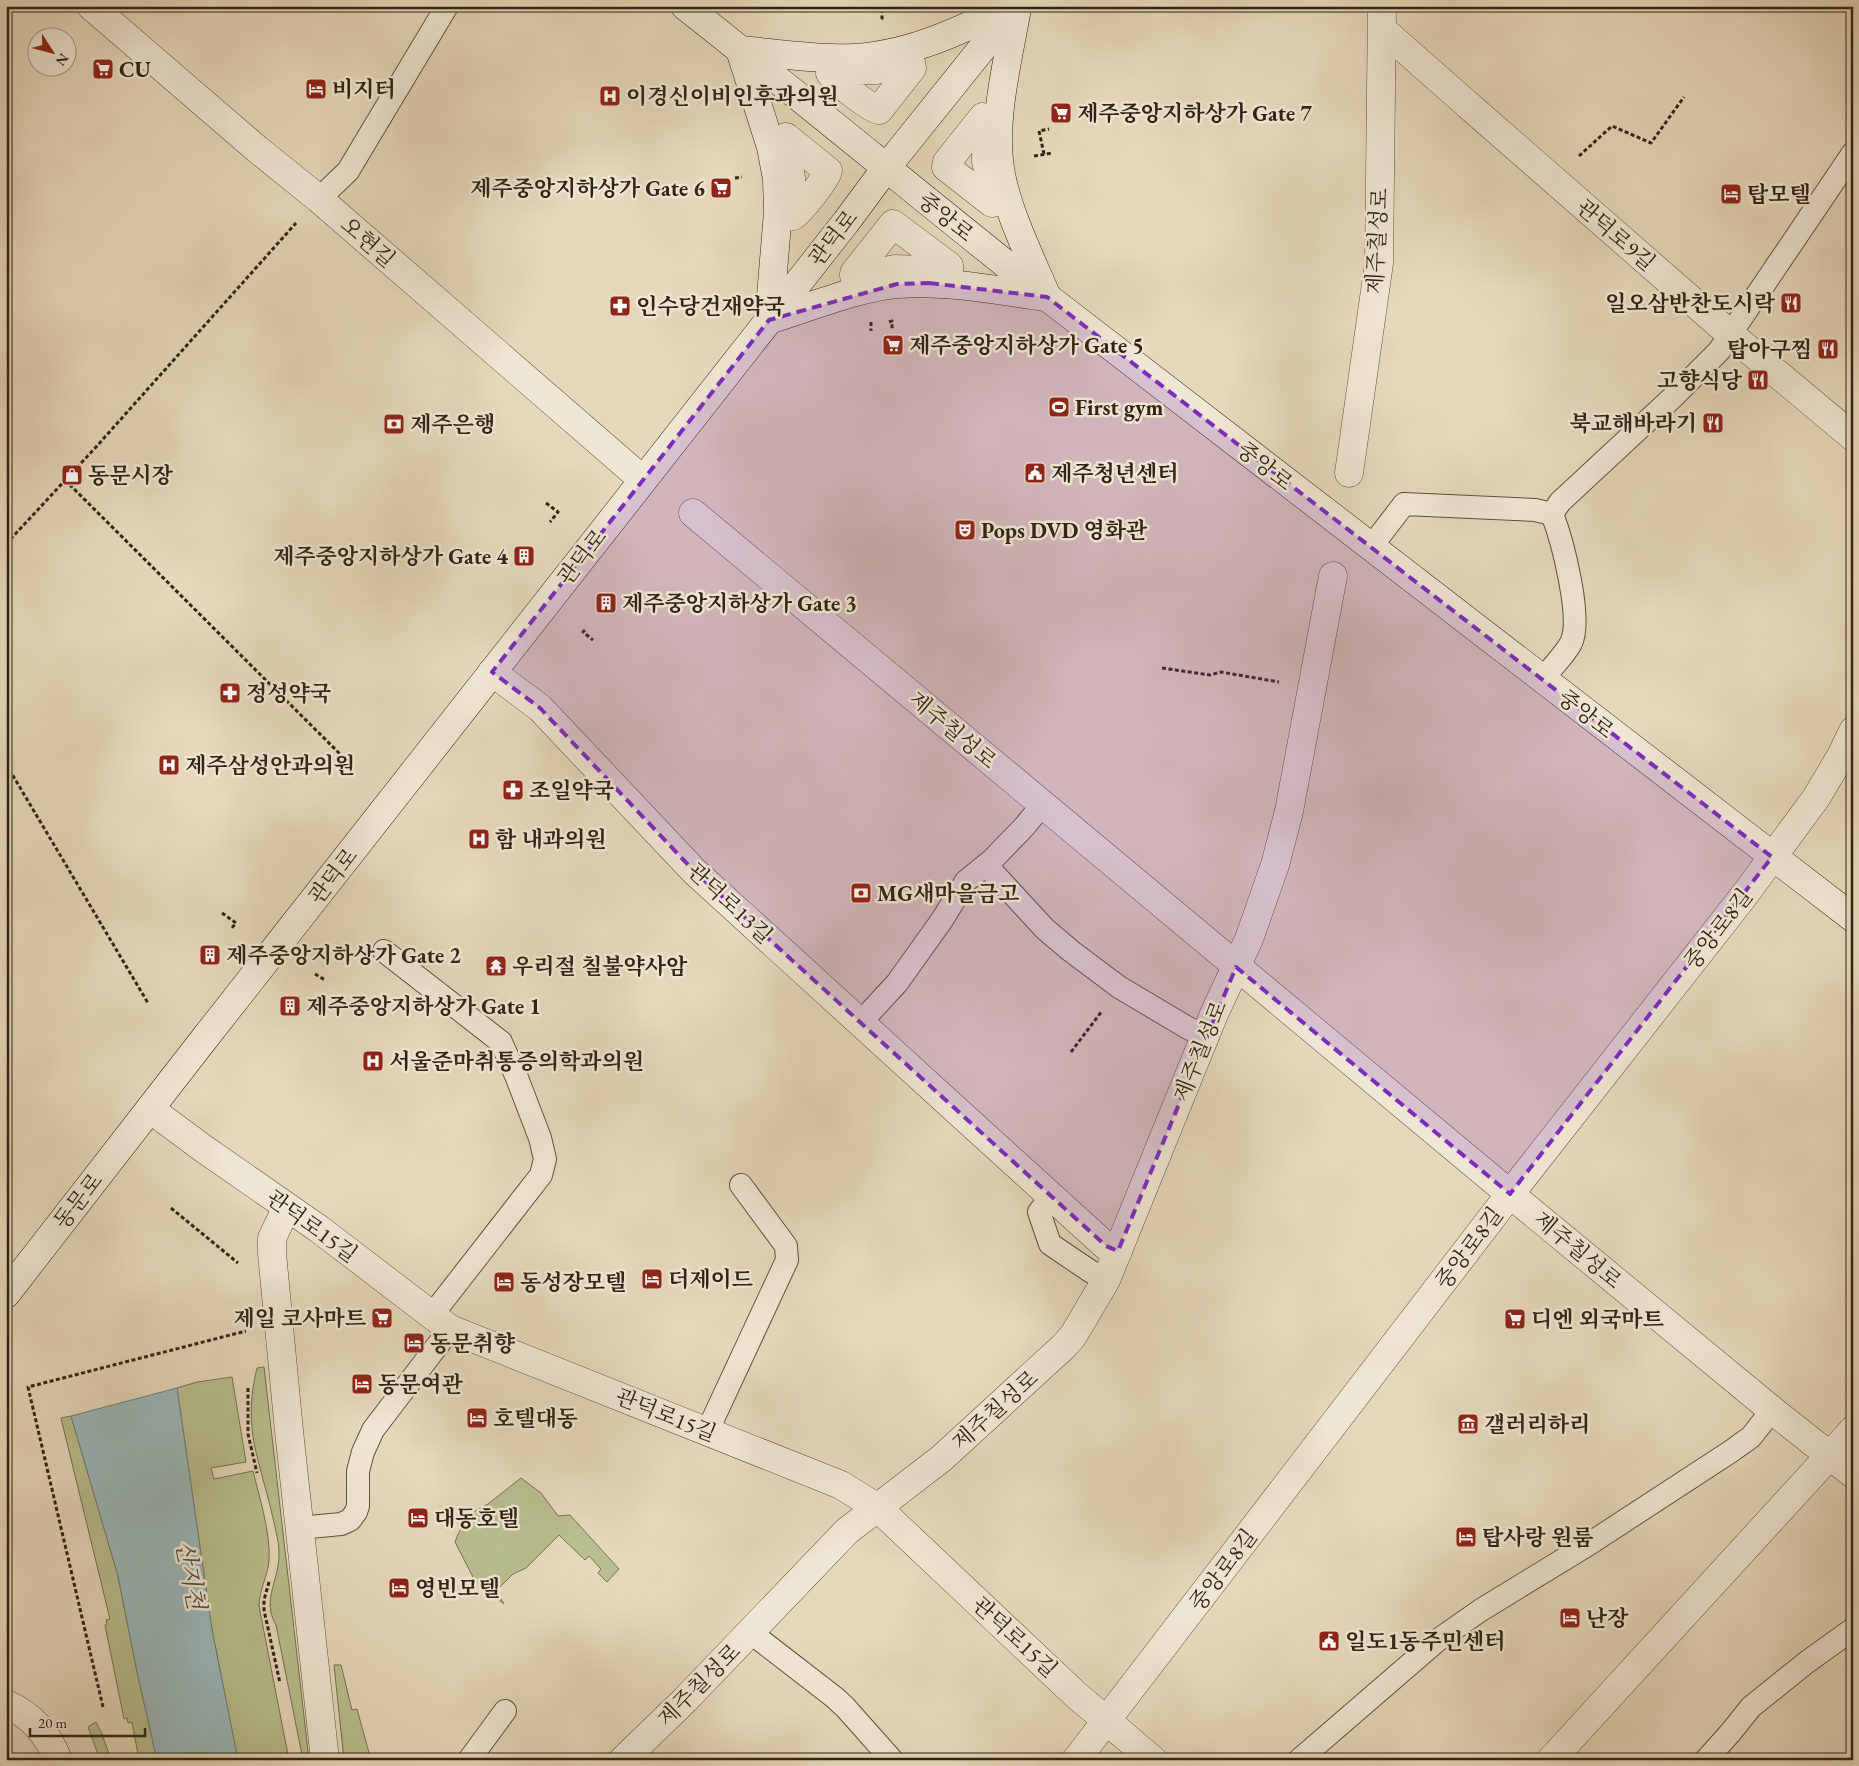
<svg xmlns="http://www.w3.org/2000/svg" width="1859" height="1766" font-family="'EB Garamond','Noto Serif KR',serif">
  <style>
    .green { fill: #b8be8e; stroke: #747151 }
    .water { fill: #9ab8ba; stroke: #707d78 }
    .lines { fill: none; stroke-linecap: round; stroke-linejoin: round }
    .service-casing { stroke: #5e513e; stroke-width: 24 }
    .pedestrian-casing { stroke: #5e513e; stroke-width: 29 }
    .minor-casing { stroke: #5e513e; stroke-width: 29 }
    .secondary-casing { stroke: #302414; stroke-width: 29 }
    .path { stroke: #302414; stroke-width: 3; stroke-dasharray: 4 2.5; stroke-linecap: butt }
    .service { stroke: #efe6d3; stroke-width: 22 }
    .pedestrian { stroke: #efe6d3; stroke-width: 28 }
    .minor { stroke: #efe6d3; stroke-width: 28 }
    .secondary { stroke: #efe6d3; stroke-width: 28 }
    .marked { fill: #7b2cbf; fill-opacity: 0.2; stroke: #7b2cbf; stroke-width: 4; stroke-dasharray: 10 6; stroke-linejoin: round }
    .labels { text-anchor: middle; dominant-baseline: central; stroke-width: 5; stroke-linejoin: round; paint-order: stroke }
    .poi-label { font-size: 22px; font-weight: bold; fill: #302414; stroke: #efe6d3; text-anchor: start }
    .street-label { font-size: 22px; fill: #302414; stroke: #efe6d3 }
    .water-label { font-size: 24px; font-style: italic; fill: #505046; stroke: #efe6d3 }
  </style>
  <rect width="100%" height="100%" fill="#e6d8bb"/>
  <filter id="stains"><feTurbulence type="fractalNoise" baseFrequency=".004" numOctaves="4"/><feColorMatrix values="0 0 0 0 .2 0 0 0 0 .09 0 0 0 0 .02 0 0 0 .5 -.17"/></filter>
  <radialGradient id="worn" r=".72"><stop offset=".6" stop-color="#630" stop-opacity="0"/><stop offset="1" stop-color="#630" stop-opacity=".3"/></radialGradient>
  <g class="green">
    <path d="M264,1367L309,1760H303L276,1625C261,1599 280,1580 279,1552C279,1541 275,1529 273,1518C268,1496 261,1474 256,1452C249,1425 250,1395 257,1368Z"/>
    <path d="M232,1377L246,1462L211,1468L214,1479L253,1471C259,1496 271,1534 269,1560C268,1576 259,1590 259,1606L289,1760H238L212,1630L177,1388L197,1382Z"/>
    <polygon points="71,1416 118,1576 137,1672 157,1760 139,1760 132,1722 128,1723 127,1718 124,1719 105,1625 107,1624 106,1620 110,1619 61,1418"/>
    <polygon points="521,1478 541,1493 558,1516 570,1515 619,1569 607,1582 598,1573 601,1569 589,1556 585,1560 559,1535 526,1568 513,1574 496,1591 504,1604 474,1579 455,1542 458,1534 470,1514 488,1504"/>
    <polygon points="334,1665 341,1665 352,1710 357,1709 371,1760 344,1760"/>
    <polygon points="96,1722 102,1734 111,1760 100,1760 88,1727"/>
  </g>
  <polygon class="water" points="177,1388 212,1630 238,1760 157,1760 137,1672 118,1576 71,1416"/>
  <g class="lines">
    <g class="service-casing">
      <g id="service">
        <polyline points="319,199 348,171 447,6"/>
        <polyline points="1371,547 1404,504 1535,510 1552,514 1560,502 1672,398 1719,351 1853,153"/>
        <path d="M1542,680C1551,668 1564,656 1571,643C1583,619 1562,539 1552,514"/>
        <polyline points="986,865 1045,929 1071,951 1119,987 1188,1028 1205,1036"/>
        <polyline points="384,951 501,1042 517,1078 540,1138 545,1159 541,1175 432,1315"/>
        <polyline points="861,1022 897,983 942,920 966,881 992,860 1024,827 1042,805"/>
        <polyline points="1051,1197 1039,1212 1050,1244 1090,1271 1106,1280"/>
        <polyline points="707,1432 787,1260 786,1246 741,1185"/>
        <polyline points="299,1528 341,1524 350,1520 356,1512 358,1506 358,1471 363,1452 373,1430 450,1329"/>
        <polyline points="750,1632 834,1697 845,1707 892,1760"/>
        <polyline points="469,1760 505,1711"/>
        <polyline points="1299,1760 1438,1640 1481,1610 1589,1544 1730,1452 1751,1437 1772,1410"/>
        <polyline points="1706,1760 1731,1732 1751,1707 1807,1662 1853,1629"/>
      </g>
    </g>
    <g class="pedestrian-casing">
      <g id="pedestrian">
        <polyline points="1383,30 1468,105"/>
        <path d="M911,63L912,68L879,110C870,109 836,81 830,73L834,71L876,70Z"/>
        <polygon points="983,117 987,121 986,161 994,200 992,203 946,167 947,162"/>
        <path d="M786,137L828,171C827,178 800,212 793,216L791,214V178L784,139Z"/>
        <polygon points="893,224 949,266 949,271 895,269 858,277 854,276 854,273"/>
        <polyline points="1349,473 1379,263 1382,6"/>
        <polyline points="693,513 1510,1194 1772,1410 1853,1474"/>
        <polyline points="976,1128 1106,1246 1118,1251"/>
        <polyline points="623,1760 685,1700 847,1531 942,1458 1063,1347 1073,1336 1106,1280 1214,1014 1249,939 1275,865 1289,811 1333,576"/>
      </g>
    </g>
    <g class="minor-casing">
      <g id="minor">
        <polyline points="91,6 257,149 319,199 643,480"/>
        <polyline points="1468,105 1730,334 1853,437"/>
        <polyline points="492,672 540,708 694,871 976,1128"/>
        <polyline points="150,1109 204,1149 319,1229 450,1329 826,1479 841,1485 878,1508 1075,1694 1153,1760"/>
        <polyline points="287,1207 272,1238 272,1253 289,1431 325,1760"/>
        <polyline points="1076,1760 1510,1194 1743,897 1816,798 1841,756 1853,731"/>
        <polyline points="1551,1760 1853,1430"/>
      </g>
    </g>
    <g class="secondary-casing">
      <g id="secondary">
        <path d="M685,6C807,102 926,201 1047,297L1853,918"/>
        <path d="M740,50L771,147L777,179L778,212L769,320C808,308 858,287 898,284C948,280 998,291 1047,297C1030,256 1003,204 999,160C994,113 1009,55 1017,8"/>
        <path d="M740,50C784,54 830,62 873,56C922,50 968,26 1013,6"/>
        <polyline points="6,1294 201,1043 846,222 886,168 1016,6"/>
        <path d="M6,1704C32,1715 48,1734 58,1760"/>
      </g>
    </g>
    <g class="path">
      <polyline points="882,9 882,18 884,18"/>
      <polyline points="1044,154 1039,131 1049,129"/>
      <polyline points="1034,156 1053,153"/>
      <polyline points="1579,156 1612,126 1651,143 1684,97"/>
      <polyline points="735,178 742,177"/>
      <polyline points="871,322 871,331"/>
      <polyline points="889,322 892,321 892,330"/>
      <polyline points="65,480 346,760"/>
      <polyline points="546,503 558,512 550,522"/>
      <polyline points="6,544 96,447 296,223"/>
      <polyline points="585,630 583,632 593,640"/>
      <polyline points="1162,668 1210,675 1221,672 1279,682"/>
      <polyline points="6,764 148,1003"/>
      <polyline points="222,913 236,923 231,929"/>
      <polyline points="315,974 325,980"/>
      <polyline points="1071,1052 1102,1011"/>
      <polyline points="171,1208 238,1263"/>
      <polyline points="248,1388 248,1434 257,1473"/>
      <polyline points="269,1582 264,1600 264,1610 280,1683"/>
      <polyline points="103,1707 28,1387 246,1331"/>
    </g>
    <use href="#service" class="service"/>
    <use href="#pedestrian" class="pedestrian"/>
    <use href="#minor" class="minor"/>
    <use href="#secondary" class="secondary"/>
  </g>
  <path class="marked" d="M929,283L1047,297L1772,857L1510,1194L1236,967L1118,1251L1106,1246L694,871L540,708L492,672L769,320L897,284Z"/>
  <defs>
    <g id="supermarket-square" transform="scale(1.125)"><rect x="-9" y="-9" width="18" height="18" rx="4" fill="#8f2418" stroke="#efe6d3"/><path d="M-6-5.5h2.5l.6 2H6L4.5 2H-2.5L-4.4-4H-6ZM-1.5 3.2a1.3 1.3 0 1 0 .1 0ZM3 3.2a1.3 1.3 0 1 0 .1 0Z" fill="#fff"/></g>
    <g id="hotel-square" transform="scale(1.125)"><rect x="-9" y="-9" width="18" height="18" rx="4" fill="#8f2418" stroke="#efe6d3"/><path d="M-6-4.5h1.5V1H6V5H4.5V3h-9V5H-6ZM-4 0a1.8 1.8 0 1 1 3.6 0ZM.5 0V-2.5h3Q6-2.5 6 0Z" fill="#fff"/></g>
    <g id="hospital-square" transform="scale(1.125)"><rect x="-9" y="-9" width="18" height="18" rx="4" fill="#8f2418" stroke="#efe6d3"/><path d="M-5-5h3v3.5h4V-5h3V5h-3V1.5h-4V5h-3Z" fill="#fff"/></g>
    <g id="restaurant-square" transform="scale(1.125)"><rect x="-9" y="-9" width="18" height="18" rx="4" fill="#8f2418" stroke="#efe6d3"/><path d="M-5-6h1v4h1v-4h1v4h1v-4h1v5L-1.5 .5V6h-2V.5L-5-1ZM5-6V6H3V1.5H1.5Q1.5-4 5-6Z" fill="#fff"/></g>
    <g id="pharmacy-square" transform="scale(1.125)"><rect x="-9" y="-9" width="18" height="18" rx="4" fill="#8f2418" stroke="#efe6d3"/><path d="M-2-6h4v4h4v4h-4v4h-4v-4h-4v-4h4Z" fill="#fff"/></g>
    <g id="stadium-square" transform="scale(1.125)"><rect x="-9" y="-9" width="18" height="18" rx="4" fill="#8f2418" stroke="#efe6d3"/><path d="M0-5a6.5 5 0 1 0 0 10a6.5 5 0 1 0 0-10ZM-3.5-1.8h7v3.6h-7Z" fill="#fff"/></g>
    <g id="bank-square" transform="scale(1.125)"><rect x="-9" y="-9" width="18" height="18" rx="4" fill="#8f2418" stroke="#efe6d3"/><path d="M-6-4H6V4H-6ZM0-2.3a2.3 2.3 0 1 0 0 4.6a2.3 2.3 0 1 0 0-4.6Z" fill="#fff"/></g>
    <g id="civic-square" transform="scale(1.125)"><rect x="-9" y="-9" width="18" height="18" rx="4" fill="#8f2418" stroke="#efe6d3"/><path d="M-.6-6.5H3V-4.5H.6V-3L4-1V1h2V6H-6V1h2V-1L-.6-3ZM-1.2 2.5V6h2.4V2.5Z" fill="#fff"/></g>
    <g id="shop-square" transform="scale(1.125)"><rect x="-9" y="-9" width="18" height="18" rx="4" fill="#8f2418" stroke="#efe6d3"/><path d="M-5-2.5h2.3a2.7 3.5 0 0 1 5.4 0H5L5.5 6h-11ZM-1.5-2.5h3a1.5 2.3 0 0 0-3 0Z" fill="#fff"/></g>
    <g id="theatre-square" transform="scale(1.125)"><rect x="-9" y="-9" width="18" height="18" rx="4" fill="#8f2418" stroke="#efe6d3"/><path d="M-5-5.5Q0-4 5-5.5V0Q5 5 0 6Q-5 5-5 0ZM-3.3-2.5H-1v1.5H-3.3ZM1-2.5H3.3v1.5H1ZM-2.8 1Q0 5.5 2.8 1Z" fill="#fff"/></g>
    <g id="building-square" transform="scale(1.125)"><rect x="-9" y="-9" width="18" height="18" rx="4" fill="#8f2418" stroke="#efe6d3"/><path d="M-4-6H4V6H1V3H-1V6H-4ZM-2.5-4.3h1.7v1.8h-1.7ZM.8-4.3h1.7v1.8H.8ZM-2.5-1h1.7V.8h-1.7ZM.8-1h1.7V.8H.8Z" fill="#fff"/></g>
    <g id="temple-square" transform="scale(1.125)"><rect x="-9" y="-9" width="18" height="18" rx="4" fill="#8f2418" stroke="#efe6d3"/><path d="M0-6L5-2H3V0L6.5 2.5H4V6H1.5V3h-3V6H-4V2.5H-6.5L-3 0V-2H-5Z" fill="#fff"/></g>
    <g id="museum-square" transform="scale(1.125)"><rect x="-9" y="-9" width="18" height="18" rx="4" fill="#8f2418" stroke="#efe6d3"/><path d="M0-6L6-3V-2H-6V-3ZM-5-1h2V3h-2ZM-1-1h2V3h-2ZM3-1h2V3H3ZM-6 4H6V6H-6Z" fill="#fff"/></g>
  </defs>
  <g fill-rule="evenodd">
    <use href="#supermarket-square" x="103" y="69"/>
    <use href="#hotel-square" x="316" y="89"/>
    <use href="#hospital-square" x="610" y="96"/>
    <use href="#supermarket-square" x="1061" y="113"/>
    <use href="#supermarket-square" x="721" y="188"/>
    <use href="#hotel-square" x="1731" y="194"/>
    <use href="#restaurant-square" x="1791" y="303"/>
    <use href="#pharmacy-square" x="620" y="306"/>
    <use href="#supermarket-square" x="893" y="345"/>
    <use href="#restaurant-square" x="1828" y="349"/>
    <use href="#restaurant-square" x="1758" y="380"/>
    <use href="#stadium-square" x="1059" y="407"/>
    <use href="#restaurant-square" x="1713" y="423"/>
    <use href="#bank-square" x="394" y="424"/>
    <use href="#civic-square" x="1035" y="473"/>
    <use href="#shop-square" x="72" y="475"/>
    <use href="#theatre-square" x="965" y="530"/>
    <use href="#building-square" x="524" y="556"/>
    <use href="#building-square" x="606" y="603"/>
    <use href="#pharmacy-square" x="230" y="693"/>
    <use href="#hospital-square" x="169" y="765"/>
    <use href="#pharmacy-square" x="513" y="790"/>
    <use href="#hospital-square" x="479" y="839"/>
    <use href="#bank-square" x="861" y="893"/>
    <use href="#building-square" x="210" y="955"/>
    <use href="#temple-square" x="496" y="966"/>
    <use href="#building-square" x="290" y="1006"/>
    <use href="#hospital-square" x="373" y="1061"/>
    <use href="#hotel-square" x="652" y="1279"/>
    <use href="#hotel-square" x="504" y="1282"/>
    <use href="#supermarket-square" x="382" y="1318"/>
    <use href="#supermarket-square" x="1515" y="1319"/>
    <use href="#hotel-square" x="414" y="1343"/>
    <use href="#hotel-square" x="362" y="1384"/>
    <use href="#hotel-square" x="477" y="1418"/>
    <use href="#museum-square" x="1468" y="1424"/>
    <use href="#hotel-square" x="418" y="1518"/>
    <use href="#hotel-square" x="1466" y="1537"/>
    <use href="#hotel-square" x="399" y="1588"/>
    <use href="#hotel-square" x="1570" y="1618"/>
    <use href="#civic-square" x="1329" y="1641"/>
  </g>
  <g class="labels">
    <g class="poi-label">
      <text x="119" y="69">CU</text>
      <text x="332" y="89">비지터</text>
      <text x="626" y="96">이경신이비인후과의원</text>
      <text x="1077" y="113">제주중앙지하상가 Gate 7</text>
      <text x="705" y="188" text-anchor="end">제주중앙지하상가 Gate 6</text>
      <text x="1747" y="194">탑모텔</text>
      <text x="1775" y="303" text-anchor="end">일오삼반찬도시락</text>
      <text x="636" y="306">인수당건재약국</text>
      <text x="909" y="345">제주중앙지하상가 Gate 5</text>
      <text x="1812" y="349" text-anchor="end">탑아구찜</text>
      <text x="1742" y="380" text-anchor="end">고향식당</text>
      <text x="1075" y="407">First gym</text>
      <text x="1697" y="423" text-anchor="end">북교해바라기</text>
      <text x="410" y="424">제주은행</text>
      <text x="1051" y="473">제주청년센터</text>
      <text x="88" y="475">동문시장</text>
      <text x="981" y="530">Pops DVD 영화관</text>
      <text x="508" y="556" text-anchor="end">제주중앙지하상가 Gate 4</text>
      <text x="622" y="603">제주중앙지하상가 Gate 3</text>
      <text x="246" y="693">정성약국</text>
      <text x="185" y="765">제주삼성안과의원</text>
      <text x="529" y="790">조일약국</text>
      <text x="495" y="839">함 내과의원</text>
      <text x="877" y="893">MG새마을금고</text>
      <text x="226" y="955">제주중앙지하상가 Gate 2</text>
      <text x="512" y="966">우리절 칠불약사암</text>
      <text x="306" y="1006">제주중앙지하상가 Gate 1</text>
      <text x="389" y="1061">서울준마취통증의학과의원</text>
      <text x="668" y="1279">더제이드</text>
      <text x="520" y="1282">동성장모텔</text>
      <text x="366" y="1318" text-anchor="end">제일 코사마트</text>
      <text x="1531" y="1319">디엔 외국마트</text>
      <text x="430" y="1343">동문취향</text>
      <text x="378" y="1384">동문여관</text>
      <text x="493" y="1418">호텔대동</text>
      <text x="1484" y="1424">갤러리하리</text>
      <text x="434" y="1518">대동호텔</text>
      <text x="1482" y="1537">탑사랑 원룸</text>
      <text x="415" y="1588">영빈모텔</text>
      <text x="1586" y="1618">난장</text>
      <text x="1345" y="1641">일도1동주민센터</text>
    </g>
    <g class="street-label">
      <text transform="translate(946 217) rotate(39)">중앙로</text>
      <text transform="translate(1616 235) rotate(41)">관덕로9길</text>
      <text transform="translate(833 238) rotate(-52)">관덕로</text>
      <text transform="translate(1377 241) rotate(-87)">제주칠성로</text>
      <text transform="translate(368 242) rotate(41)">오현길</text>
      <text transform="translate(1265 466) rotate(38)">중앙로</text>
      <text transform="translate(582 557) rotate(-52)">관덕로</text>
      <text transform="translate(1586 714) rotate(38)">중앙로</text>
      <text transform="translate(953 730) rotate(40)">제주칠성로</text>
      <text transform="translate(333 876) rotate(-52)">관덕로</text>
      <text transform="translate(730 903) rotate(43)">관덕로13길</text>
      <text transform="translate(1718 929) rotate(-52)">중앙로8길</text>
      <text transform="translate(1200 1051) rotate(-68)">제주칠성로</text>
      <text transform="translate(78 1201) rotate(-52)">동문로</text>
      <text transform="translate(312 1226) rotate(36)">관덕로15길</text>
      <text transform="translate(1469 1248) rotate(-53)">중앙로8길</text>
      <text transform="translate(1578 1250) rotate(40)">제주칠성로</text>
      <text transform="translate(995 1410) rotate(-42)">제주칠성로</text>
      <text transform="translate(666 1415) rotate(22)">관덕로15길</text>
      <text transform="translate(1223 1570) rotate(-53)">중앙로8길</text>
      <text transform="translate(1015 1637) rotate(43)">관덕로15길</text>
      <text transform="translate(699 1685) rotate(-45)">제주칠성로</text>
    </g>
    <g class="water-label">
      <text transform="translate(191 1575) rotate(79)">산지천</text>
    </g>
  </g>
  <rect width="1859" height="1766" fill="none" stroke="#e6d8bb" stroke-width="25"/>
  <rect x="8" y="8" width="1844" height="1751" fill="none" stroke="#302414" stroke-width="2.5"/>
  <rect x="12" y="12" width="1834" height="1741" fill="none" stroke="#302414"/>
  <g transform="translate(52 52) rotate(126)"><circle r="24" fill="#efe6d3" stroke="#a39887"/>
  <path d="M0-4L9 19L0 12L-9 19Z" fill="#8f2418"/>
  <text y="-8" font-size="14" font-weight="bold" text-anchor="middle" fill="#302414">N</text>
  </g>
  <path d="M30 1728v8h115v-8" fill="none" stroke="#302414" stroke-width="2.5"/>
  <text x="38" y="1728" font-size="15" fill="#302414" stroke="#efe6d3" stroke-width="4" paint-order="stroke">20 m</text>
  <rect width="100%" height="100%" filter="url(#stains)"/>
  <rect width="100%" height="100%" fill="url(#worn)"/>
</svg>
